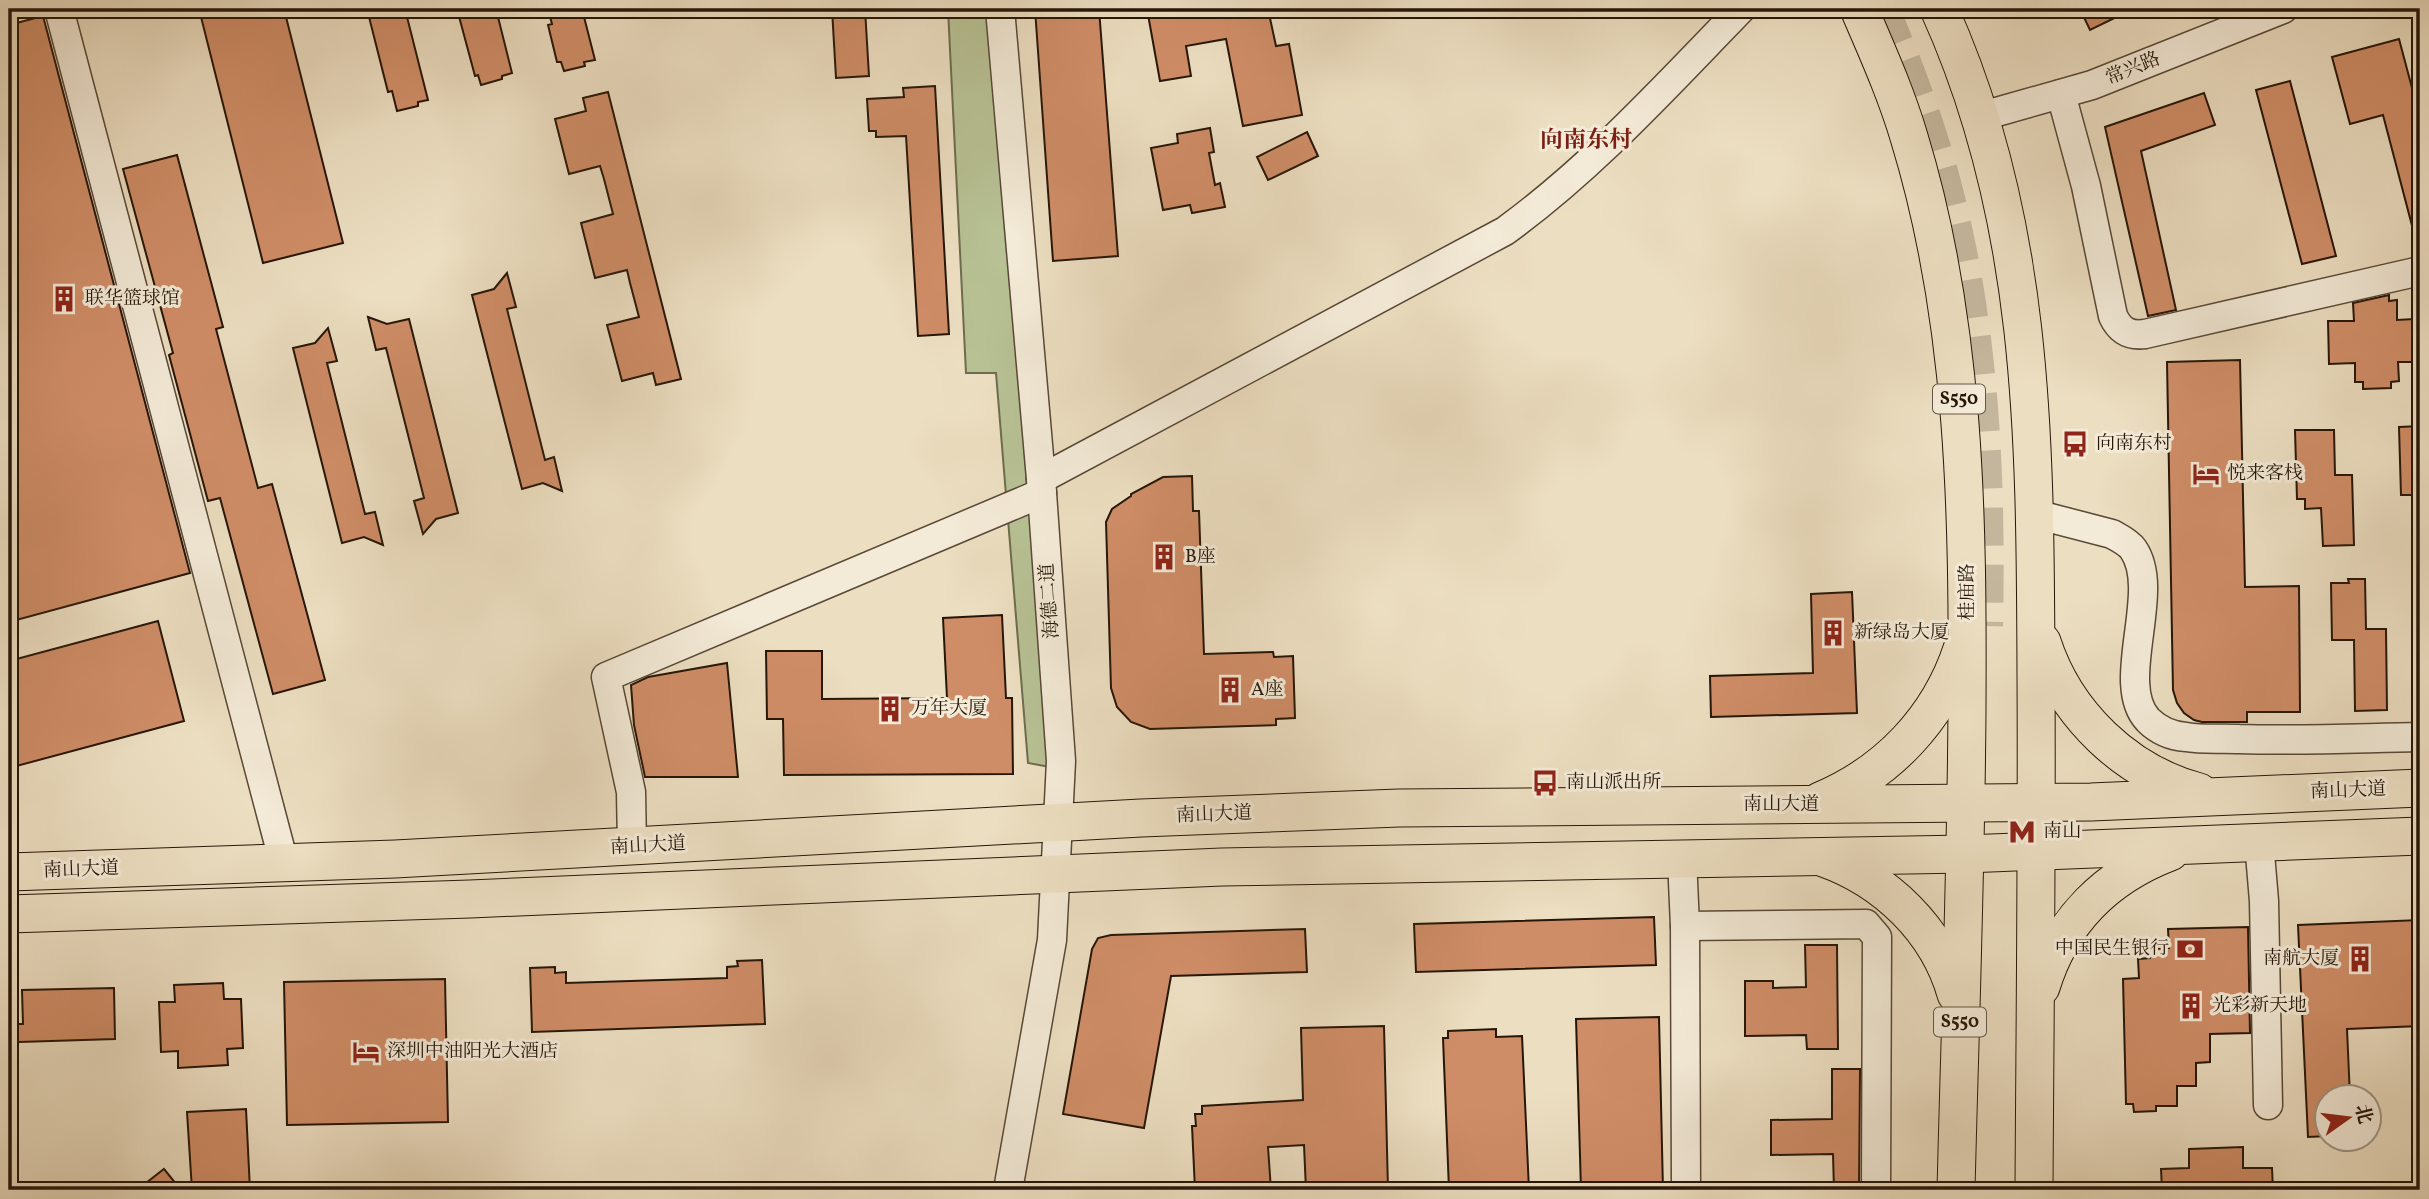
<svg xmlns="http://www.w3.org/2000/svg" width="2429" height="1199" font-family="Vollkorn,'Noto Serif SC',serif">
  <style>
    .green { fill: #b7c194; stroke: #6e6c4e; stroke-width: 2 }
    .building { fill: #cf8d67; stroke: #261608; stroke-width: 2 }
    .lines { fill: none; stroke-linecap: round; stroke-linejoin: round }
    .highway-tunnel { stroke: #c4b69c; stroke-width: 38; stroke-dasharray: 38 19; stroke-linecap: butt }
    .minor-casing { stroke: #584836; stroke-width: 31 }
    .major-casing { stroke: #261608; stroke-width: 39 }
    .minor { stroke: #f3ead7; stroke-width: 28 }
    .major { stroke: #ecdec1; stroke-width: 37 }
    .labels { text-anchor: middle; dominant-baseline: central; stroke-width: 6; stroke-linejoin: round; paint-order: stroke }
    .shield { fill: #f3ead7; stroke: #645646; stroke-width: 2 }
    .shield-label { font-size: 18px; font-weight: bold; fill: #261608 }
    .street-label { font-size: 19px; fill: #261608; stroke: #f3ead7 }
    .poi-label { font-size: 19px; fill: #261608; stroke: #f3ead7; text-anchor: start }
    .quarter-label { font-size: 23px; font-weight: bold; fill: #7a1f14; stroke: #f3ead7 }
  </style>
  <rect width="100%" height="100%" fill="#ecdec1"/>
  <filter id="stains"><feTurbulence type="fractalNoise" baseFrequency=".00286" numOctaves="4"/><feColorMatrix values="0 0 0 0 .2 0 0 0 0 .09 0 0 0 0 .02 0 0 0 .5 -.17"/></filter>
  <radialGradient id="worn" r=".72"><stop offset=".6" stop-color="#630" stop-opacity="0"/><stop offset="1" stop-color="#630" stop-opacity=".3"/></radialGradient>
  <polygon class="green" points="948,9 989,9 1050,767 1028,763 996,373 966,373"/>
  <g class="building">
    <polygon points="199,9 284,9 343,243 263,263"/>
    <polygon points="367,9 405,9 428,100 418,102 418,106 397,111 392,91 388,92"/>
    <polygon points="457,9 496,9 512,73 502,76 502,79 481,85 478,75 475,76"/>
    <polygon points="548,9 582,9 595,60 584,62 585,66 564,71 561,62 557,62 548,25 552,24"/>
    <polygon points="832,9 865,9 869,76 836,78"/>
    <polygon points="1035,9 1099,9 1118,256 1053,261"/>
    <polygon points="1147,9 1268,9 1276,46 1289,44 1302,115 1243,126 1226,39 1186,46 1191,76 1160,81"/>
    <polygon points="2080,9 2133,9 2090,30"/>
    <polygon points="43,16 190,573 9,622 9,25"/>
    <polygon points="2399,39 2420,118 2420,236 2415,237 2383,115 2350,124 2332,57"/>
    <polygon points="2290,81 2336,256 2302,264 2256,90"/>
    <polygon points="935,86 949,334 918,336 906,136 876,137 876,131 869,131 867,99 904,97 903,88"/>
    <polygon points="608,92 681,379 656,385 653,373 622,381 607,325 639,317 630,283 627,270 595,278 581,223 613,214 604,179 600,166 569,174 555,119 586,111 583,98"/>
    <polygon points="2204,93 2215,125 2141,151 2176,310 2148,316 2105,127"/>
    <polygon points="1210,128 1214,152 1209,153 1215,185 1220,183 1225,207 1192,213 1190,205 1163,210 1151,148 1178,143 1177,134"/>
    <polygon points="1307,132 1318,156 1268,180 1257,157"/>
    <polygon points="177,155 223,327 216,329 258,488 272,484 325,680 273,694 220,498 208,501 169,355 173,353 123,169"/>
    <polygon points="507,273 516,307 507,309 545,460 554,457 562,491 543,483 522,489 472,295 494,289"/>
    <polygon points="2389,295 2389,301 2397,300 2397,320 2414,319 2414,326 2419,326 2420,355 2415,355 2415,362 2398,362 2399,381 2391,382 2391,388 2363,389 2363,382 2355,382 2355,363 2329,364 2328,321 2354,321 2353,303"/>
    <polygon points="368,317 387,324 409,319 458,513 436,519 423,534 414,501 424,498 386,348 376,350"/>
    <polygon points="328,328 337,361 327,363 365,514 375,512 383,545 364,537 342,543 293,348 315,343"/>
    <polygon points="2240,360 2245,587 2299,586 2300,712 2247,712 2247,722 2202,722 2194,720 2184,713 2177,703 2173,690 2167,362"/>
    <polygon points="2420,426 2420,495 2401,495 2399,427"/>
    <polygon points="2295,430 2334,430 2335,475 2352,475 2354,545 2323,546 2321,508 2305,509 2305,499 2297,499"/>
    <polygon points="1192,476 1193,511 1199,511 1204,654 1273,652 1274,657 1293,656 1295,718 1276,719 1276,725 1150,729 1131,722 1117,707 1111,688 1106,522 1112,509 1131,496 1131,494 1163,477"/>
    <polygon points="2348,579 2365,579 2366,629 2386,629 2387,710 2355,711 2354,640 2332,640 2331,583 2349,583"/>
    <polygon points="1852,592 1857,713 1711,717 1710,676 1813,673 1811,594"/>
    <polygon points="1002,615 1006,698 1012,698 1013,774 784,775 783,719 767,719 766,651 822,651 822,699 947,698 943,618"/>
    <polygon points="158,621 184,721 9,768 9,661"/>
    <polygon points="727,663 738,777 645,777 634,725 631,685 648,677"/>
    <polygon points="1654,917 1656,965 1416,972 1414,924"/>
    <polygon points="2420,920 2420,1026 2347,1029 2350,1097 2328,1097 2328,1136 2308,1137 2298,925"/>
    <polygon points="2248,927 2250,1033 2210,1034 2210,1062 2196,1063 2196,1086 2177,1086 2177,1106 2156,1106 2156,1111 2134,1112 2133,1104 2126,1104 2123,979 2139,978 2138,959 2150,958 2150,949 2169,948 2168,929"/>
    <polygon points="1305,929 1307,972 1171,976 1144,1128 1063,1114 1092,949 1098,938 1111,935"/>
    <polygon points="1805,945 1837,945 1838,1049 1807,1049 1806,1035 1745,1036 1745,981 1773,981 1773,988 1806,987"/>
    <polygon points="762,960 765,1024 532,1032 530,968 555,967 555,973 566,972 566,983 727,978 727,967 738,966 737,961"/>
    <polygon points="445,979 448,1122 287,1125 284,982"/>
    <polygon points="223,983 224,999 241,999 243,1048 227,1049 228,1065 178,1068 178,1051 161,1052 159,1002 175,1002 174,985"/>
    <polygon points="114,988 115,1039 19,1042 9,1047 9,1024 23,1024 22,990"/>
    <polygon points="1659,1017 1663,1190 1581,1190 1576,1019"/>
    <polygon points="1384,1026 1388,1190 1306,1190 1304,1145 1268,1147 1271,1190 1195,1190 1192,1126 1196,1126 1195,1114 1202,1114 1202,1106 1303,1100 1301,1028"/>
    <polygon points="1496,1029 1496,1037 1522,1036 1529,1190 1449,1190 1443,1038 1448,1038 1448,1031"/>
    <polygon points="1832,1069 1860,1069 1859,1190 1834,1190 1833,1154 1771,1155 1771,1120 1832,1119"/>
    <polygon points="246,1109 250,1190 192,1190 187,1112"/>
    <polygon points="2243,1147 2243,1168 2272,1168 2273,1190 2162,1190 2161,1169 2189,1168 2189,1149"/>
    <polygon points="164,1169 181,1190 137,1190"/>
  </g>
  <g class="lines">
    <path class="highway-tunnel" d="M1880,9C1906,70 1930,134 1946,199C1981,338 1987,483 1984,626"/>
    <g class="minor-casing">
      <g id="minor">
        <polyline points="59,9 284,863"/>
        <polyline points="1000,9 1041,479 1061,761 1052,940 1008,1190"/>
        <path d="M2061,94L2086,186L2113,316C2120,331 2129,336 2145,334L2420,271"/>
        <polyline points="1979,117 2092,85 2283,9"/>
        <path d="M1041,479L1505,231C1593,167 1665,87 1741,9"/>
        <path d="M2035,514L2112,534C2119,538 2128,542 2133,549C2163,591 2113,683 2148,720C2158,730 2172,736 2186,737C2203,740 2222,738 2239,739C2300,741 2360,738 2420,737"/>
        <polyline points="2259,842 2264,901 2268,1105"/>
        <polyline points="632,847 631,792 606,677 1042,493"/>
        <polyline points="1682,859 1685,926 1686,1190"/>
        <polyline points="1685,926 1866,924 1877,937 1876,1190"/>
      </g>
    </g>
    <g class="major-casing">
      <g id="major">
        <path d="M1859,9C1877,51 1896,93 1909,137C1966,323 1968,517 1967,709C1966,870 1960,1030 1956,1190"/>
        <path d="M1939,9C2036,223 2035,445 2036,674C2037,846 2035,1018 2034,1190"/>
        <path d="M2042,642C2065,714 2126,773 2199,792"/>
        <path d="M1820,801C1887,773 1939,719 1962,649"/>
        <path d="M1824,858C1886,880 1938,930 1956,994"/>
        <polyline points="9,872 395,859 1141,818 1399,808 2091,802 2420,788"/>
        <polyline points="9,914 470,899 1222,867 1966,854 2420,836"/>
        <path d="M2041,987C2061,921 2107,876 2170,852"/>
      </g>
    </g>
    <use href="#minor" class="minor"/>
    <use href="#major" class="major"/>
  </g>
  <defs>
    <g id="building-bare" transform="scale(2.1)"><path d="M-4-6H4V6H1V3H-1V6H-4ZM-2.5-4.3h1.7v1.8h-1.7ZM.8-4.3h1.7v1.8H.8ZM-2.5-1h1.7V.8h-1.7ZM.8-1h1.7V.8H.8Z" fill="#8f2418" stroke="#f3ead7" stroke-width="2.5" paint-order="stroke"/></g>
    <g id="bus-bare" transform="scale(2.1)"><path d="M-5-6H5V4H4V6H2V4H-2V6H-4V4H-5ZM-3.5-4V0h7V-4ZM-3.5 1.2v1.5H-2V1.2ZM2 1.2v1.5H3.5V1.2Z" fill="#8f2418" stroke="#f3ead7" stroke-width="2.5" paint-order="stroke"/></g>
    <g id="hotel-bare" transform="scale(2.1)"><path d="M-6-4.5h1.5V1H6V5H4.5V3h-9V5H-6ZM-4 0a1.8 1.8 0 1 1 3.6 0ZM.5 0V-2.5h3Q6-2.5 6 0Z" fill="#8f2418" stroke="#f3ead7" stroke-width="2.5" paint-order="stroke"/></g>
    <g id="metro-bare" transform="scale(2.1)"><path d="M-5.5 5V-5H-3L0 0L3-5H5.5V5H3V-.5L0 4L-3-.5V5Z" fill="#8f2418" stroke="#f3ead7" stroke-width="2.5" paint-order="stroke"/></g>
    <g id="bank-bare" transform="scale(2.1)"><path d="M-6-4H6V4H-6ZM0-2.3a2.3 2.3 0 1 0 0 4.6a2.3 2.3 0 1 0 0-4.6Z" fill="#8f2418" stroke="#f3ead7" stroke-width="2.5" paint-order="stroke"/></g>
  </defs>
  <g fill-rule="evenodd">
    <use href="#building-bare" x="64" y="299"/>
    <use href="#bus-bare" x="2075" y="444"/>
    <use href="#hotel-bare" x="2206" y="474"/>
    <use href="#building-bare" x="1164" y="557"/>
    <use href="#building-bare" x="1833" y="633"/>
    <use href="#building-bare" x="1230" y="690"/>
    <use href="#building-bare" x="890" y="709"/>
    <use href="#bus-bare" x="1545" y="783"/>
    <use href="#metro-bare" x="2022" y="832"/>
    <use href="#bank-bare" x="2190" y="949"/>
    <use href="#building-bare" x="2360" y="959"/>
    <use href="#building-bare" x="2191" y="1006"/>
    <use href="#hotel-bare" x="366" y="1052"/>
  </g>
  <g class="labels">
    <g class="shield">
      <rect x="1933" y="384.5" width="52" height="29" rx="5"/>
      <rect x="1934" y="1007.5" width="52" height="29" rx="5"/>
    </g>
    <g class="shield-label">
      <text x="1959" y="399">S550</text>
      <text x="1960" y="1022">S550</text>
    </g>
    <g class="street-label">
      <text transform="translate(2133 69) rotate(-22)">常兴路</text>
      <text transform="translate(1968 592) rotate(-90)">桂庙路</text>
      <text transform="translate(1050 601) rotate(-94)">海德二道</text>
      <text transform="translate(2348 791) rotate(-2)">南山大道</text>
      <text x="1781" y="805">南山大道</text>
      <text transform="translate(1214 815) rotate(-2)">南山大道</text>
      <text transform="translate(648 846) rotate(-3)">南山大道</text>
      <text transform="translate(81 870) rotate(-2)">南山大道</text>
    </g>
    <g class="poi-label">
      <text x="85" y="299">联华篮球馆</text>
      <text x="2096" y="444">向南东村</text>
      <text x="2227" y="474">悦来客栈</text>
      <text x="1185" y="557">B座</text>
      <text x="1854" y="633">新绿岛大厦</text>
      <text x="1251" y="690">A座</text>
      <text x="911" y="709">万年大厦</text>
      <text x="1566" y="783">南山派出所</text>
      <text x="2043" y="832">南山</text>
      <text x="2169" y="949" text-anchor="end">中国民生银行</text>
      <text x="2339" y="959" text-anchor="end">南航大厦</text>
      <text x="2212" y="1006">光彩新天地</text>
      <text x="387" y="1052">深圳中油阳光大酒店</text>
    </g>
    <g class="quarter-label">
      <text x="1586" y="141">向南东村</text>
    </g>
  </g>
  <rect width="2429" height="1199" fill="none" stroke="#ecdec1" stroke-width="35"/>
  <rect x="10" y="10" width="2408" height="1178" fill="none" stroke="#261608" stroke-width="3.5"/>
  <rect x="18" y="18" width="2394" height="1164" fill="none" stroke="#261608" stroke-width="2"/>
  <g transform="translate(2348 1118) rotate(76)"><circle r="33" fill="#f3ead7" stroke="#a19584" stroke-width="2"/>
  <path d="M0-5L12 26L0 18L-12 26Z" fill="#8f2418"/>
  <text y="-10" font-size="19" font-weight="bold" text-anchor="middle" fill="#261608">北</text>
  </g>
  <rect width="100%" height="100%" filter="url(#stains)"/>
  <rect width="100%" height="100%" fill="url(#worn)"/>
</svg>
